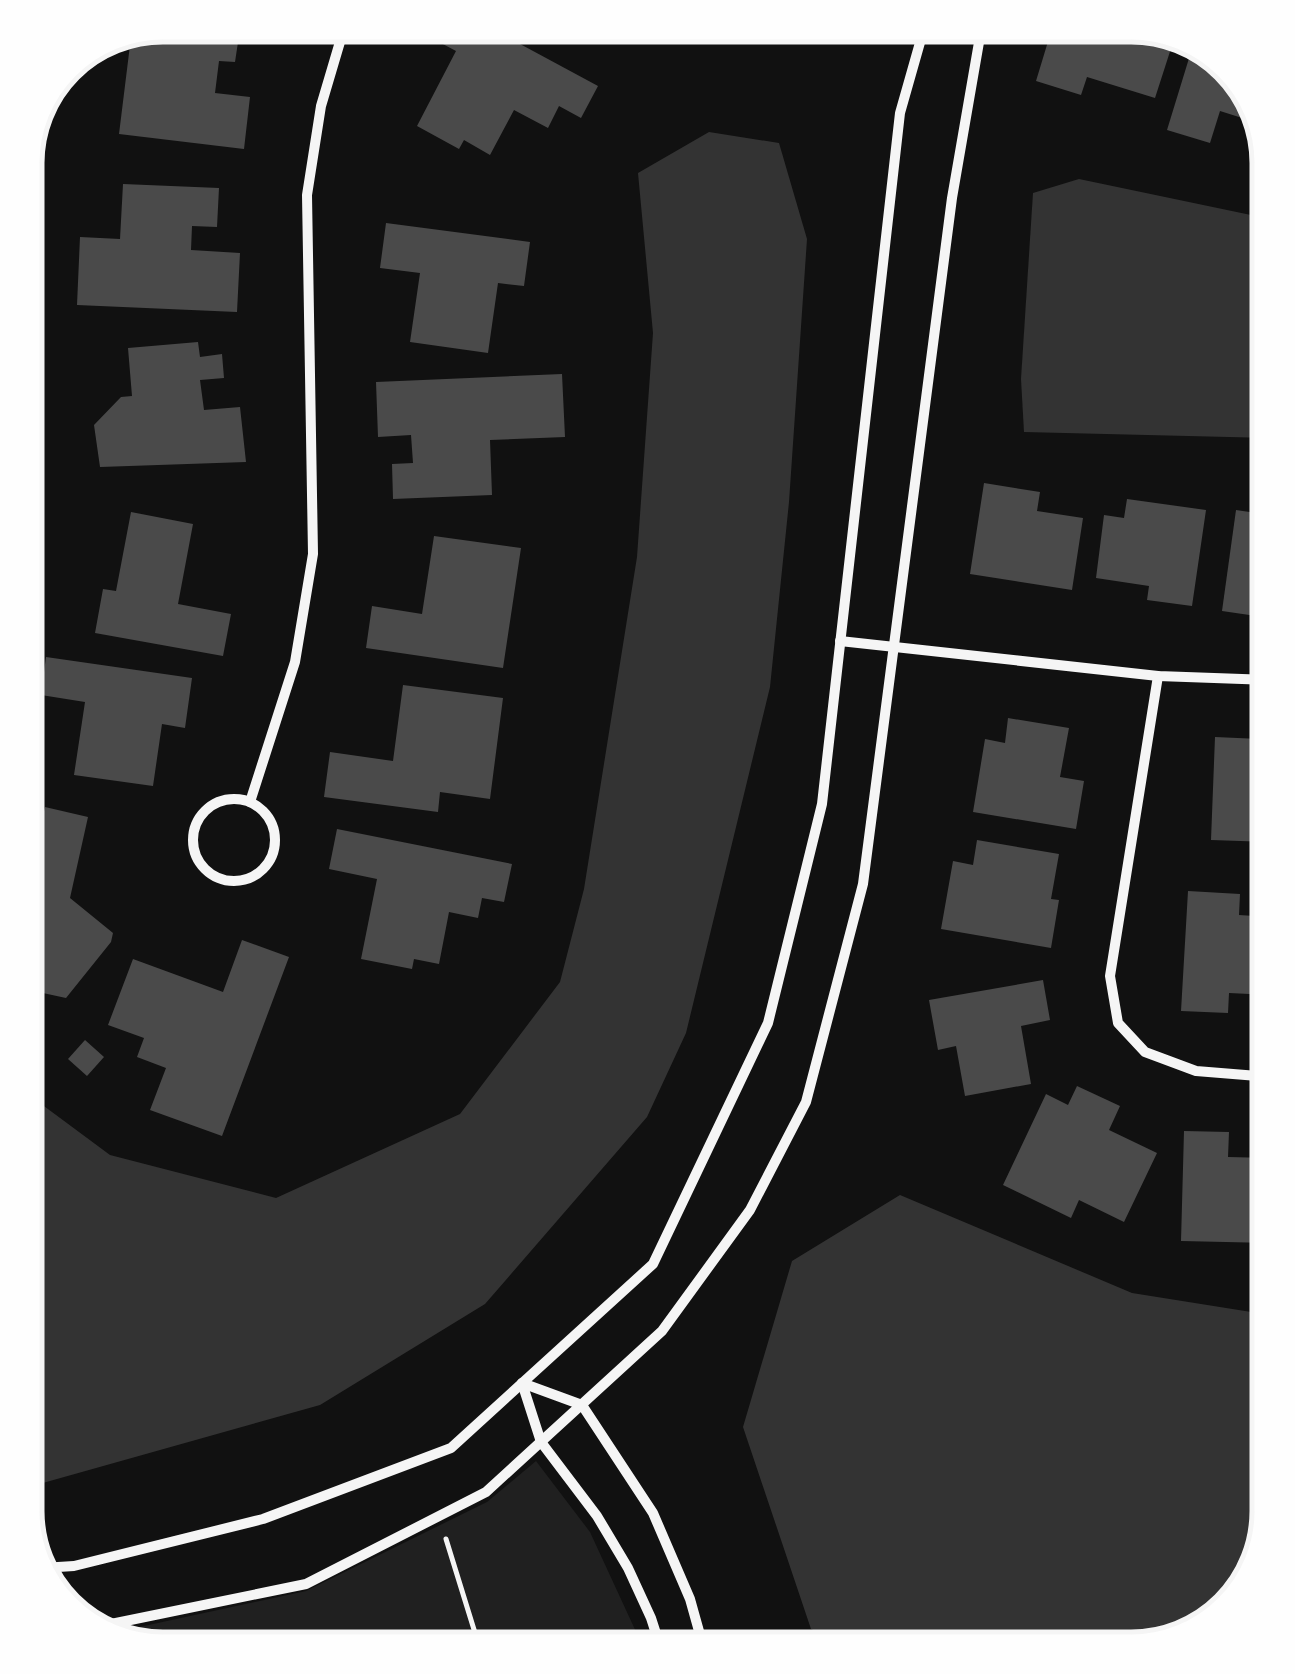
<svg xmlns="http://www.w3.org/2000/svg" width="1295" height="1674" font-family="'Alegreya Sans',sans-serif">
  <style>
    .green { fill: #202020 }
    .water { fill: #333 }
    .building { fill: #4a4a4a }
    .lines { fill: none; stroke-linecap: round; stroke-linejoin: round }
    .path { stroke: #f5f5f5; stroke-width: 5 }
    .service { stroke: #f5f5f5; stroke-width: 8 }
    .minor { stroke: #f5f5f5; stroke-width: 10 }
    .rim { fill: none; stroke: #f5f5f5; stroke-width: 5 }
  </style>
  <rect width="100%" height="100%" fill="#111"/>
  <polygon class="green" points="536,1461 590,1532 644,1649 155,1649 107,1634 306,1591 487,1502"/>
  <g class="water">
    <polygon points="709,132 779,143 807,239 789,502 770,687 686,1033 647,1117 485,1304 320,1405 25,1488 25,1092 110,1155 276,1198 460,1114 560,982 584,889 637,557 653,333 638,173"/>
    <polygon points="1079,179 1270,219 1270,438 1024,432 1021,379 1033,193"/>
    <polygon points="900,1195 1132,1293 1270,1315 1270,1511 1252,1579 1208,1626 1132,1649 852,1649 811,1629 743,1427 792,1261"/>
  </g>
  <g class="building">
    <polygon points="164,25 240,29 235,62 219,61 215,93 250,97 244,149 119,134 131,37"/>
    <polygon points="407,25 485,25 598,86 581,118 559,106 548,128 514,110 490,155 464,140 459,149 417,126 456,51"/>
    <polygon points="732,25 772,25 771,34"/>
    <polygon points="1053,25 1140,25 1175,36 1155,98 1087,77 1081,95 1036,81"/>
    <polygon points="1194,42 1201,44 1247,87 1258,123 1220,111 1210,143 1167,130"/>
    <polygon points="123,184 219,188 217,227 192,226 191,250 240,253 237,312 77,305 80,237 120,239"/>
    <polygon points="386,223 530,242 524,286 498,283 488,353 410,342 420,273 380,268"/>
    <polygon points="198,342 200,357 222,354 224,378 200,380 204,410 240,407 246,462 100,467 94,425 121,397 132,396 128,348"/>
    <polygon points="562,374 565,437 490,440 492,495 393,499 392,464 413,463 411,435 378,437 376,382"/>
    <polygon points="984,483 1040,492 1037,511 1083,518 1072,590 970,574"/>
    <polygon points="1127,499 1206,510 1192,606 1147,600 1149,586 1096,578 1104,515 1124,518"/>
    <polygon points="1236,510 1270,515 1270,618 1222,611"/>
    <polygon points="131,512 193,524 178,604 231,614 223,656 95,633 103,589 116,591"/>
    <polygon points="434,536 521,548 503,668 366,648 372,606 422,614"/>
    <polygon points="46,657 192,678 185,728 162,724 153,786 74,775 85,702 41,695"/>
    <polygon points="403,685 503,698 490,799 440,792 438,812 324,797 330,752 393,761"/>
    <polygon points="1008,718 1069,728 1060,777 1084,781 1076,829 973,812 985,739 1005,743"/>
    <polygon points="1215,737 1260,739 1260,760 1270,760 1270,842 1211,840"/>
    <polygon points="45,807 88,817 70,898 113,933 111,942 66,998 29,990 25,994 25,892"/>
    <polygon points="337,829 512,864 504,902 482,898 478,918 449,912 439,964 414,959 412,969 361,959 377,879 329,869"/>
    <polygon points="977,840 1059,854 1051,899 1059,900 1051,948 941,929 953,861 973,865"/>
    <polygon points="1188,891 1240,894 1239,915 1270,917 1270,995 1229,993 1228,1013 1181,1011"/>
    <polygon points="242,940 289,957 222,1136 150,1110 166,1068 137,1057 144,1038 108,1025 133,959 223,992"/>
    <polygon points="1043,980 1050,1020 1021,1026 1031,1084 965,1096 956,1046 938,1050 929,1000"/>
    <polygon points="85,1040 104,1057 87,1076 68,1059"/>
    <polygon points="1077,1086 1120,1106 1109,1130 1157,1153 1124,1222 1079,1200 1071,1218 1003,1185 1046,1094 1068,1105"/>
    <polygon points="1184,1131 1229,1132 1228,1157 1270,1158 1270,1243 1181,1241"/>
  </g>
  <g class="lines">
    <g class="path">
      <polyline points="446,1539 480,1649"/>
      <polyline points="137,1643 179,1633"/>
    </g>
    <polyline class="service" points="111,1624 115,1637"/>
    <g class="minor">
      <polyline points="840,641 1158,676 1270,680"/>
      <polyline points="1158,676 1110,976 1118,1023 1145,1052 1196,1071 1270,1077"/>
      <circle cx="234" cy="840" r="41"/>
      <polyline points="250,802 295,662 313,554 307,195 321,106 345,25"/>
      <polyline points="522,1383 582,1405 653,1513 690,1599 704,1649"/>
      <polyline points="522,1383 541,1442 597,1516 628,1568 651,1618 661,1649"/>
      <polyline points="42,1568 74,1566 263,1519 451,1448 653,1264 768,1023 822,804 900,113 925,25"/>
      <polyline points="88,1625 111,1624 306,1584 486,1492 662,1331 750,1210 806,1102 863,884 952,198 982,25"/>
    </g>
  </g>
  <path d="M0 0H1295V1674H0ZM163 42H1131A121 121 0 0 1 1252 163V1511A121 121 0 0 1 1131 1632H163A121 121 0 0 1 42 1511V163A121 121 0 0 1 163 42Z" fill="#fefefe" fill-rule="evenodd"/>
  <path class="rim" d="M163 42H1131A121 121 0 0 1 1252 163V1511A121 121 0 0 1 1131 1632H163A121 121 0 0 1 42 1511V163A121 121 0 0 1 163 42Z"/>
</svg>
